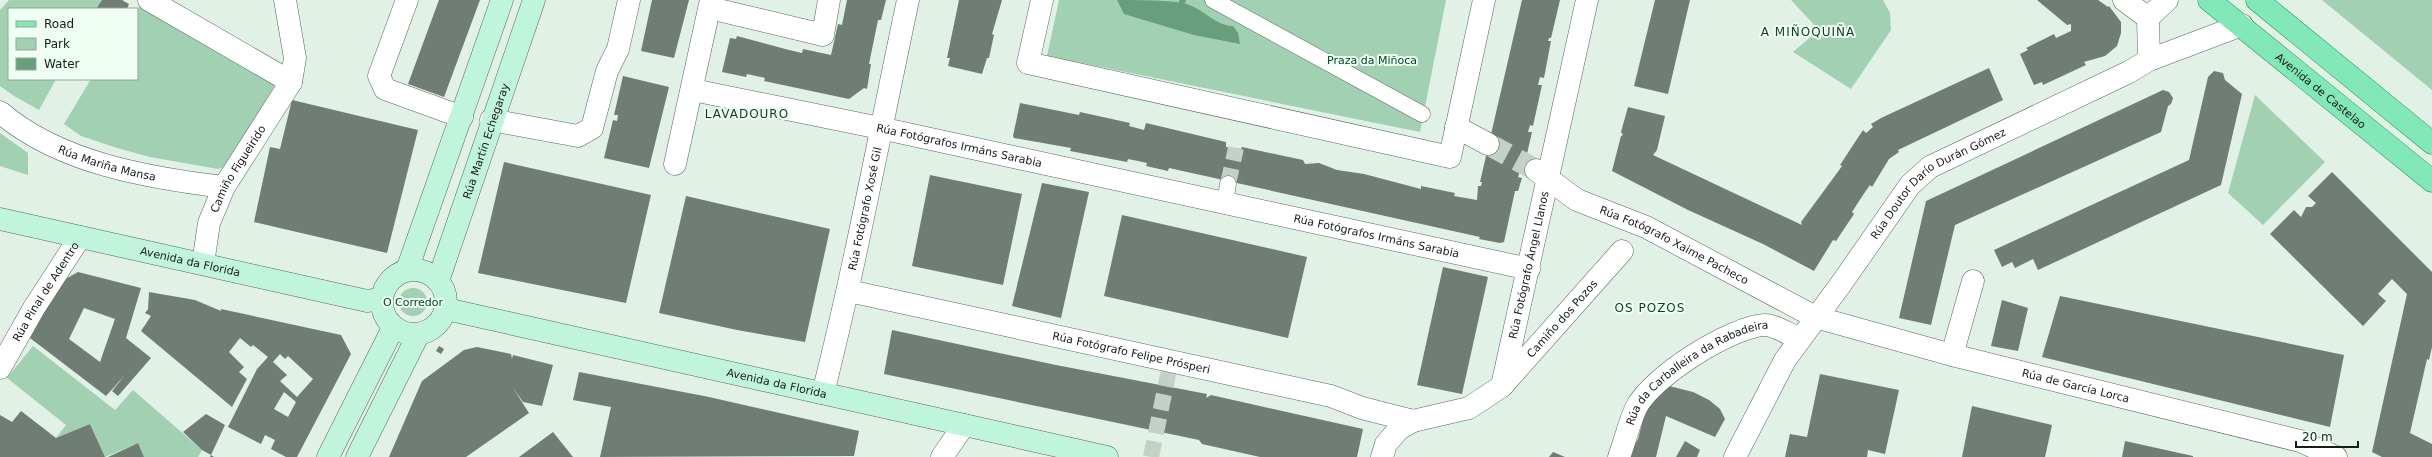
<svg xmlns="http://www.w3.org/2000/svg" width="2432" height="457" font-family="'DejaVu Sans',sans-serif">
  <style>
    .green { fill: #a2d0b3 }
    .water { fill: #699e7d }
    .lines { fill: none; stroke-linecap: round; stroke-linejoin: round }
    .stream { stroke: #699e7d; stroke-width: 6 }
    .building { fill: #6f7d74; fill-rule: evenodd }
    .pedestrian-tunnel { stroke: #c3d1c7; stroke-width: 16; stroke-dasharray: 16 8; stroke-linecap: butt }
    .minor-tunnel { stroke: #c3d1c7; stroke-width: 22; stroke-dasharray: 22 11; stroke-linecap: butt }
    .pedestrian-casing { stroke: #59675e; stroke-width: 17 }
    .minor-casing { stroke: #59675e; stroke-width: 23 }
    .secondary-casing { stroke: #59675e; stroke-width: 23 }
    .primary-casing { stroke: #269761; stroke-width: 23 }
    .pedestrian { stroke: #fff; stroke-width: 16 }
    .minor { stroke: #fff; stroke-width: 22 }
    .secondary { stroke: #c0f4dc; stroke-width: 22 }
    .primary { stroke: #82e8b8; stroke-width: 22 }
    .labels { text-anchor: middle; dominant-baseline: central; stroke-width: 4; stroke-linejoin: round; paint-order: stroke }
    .park-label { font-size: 11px; fill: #004627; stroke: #eefef3 }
    .street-label { font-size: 11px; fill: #161c18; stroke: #eefef3 }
    .neighbourhood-label { font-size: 12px; letter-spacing: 1px; fill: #113a24; stroke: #eefef3 }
  </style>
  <rect width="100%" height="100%" fill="#e1f1e6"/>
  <g class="green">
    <polygon points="9,0 102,0 96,9 9,9 9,79 56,79 39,110 14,96 0,86 0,10"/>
    <polygon points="1059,0 1446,0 1420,132 1047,56"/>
    <polygon points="1791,0 1883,0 1890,13 1891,30 1851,89 1793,52 1819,30"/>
    <polygon points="2322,0 2432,0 2432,90"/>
    <polygon points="141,5 275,85 225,167 218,169 150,157 117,148 81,136 64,124 91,79 137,79 137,11"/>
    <polygon points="2255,95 2325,162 2263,225 2228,193"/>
    <polygon points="0,133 28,153 28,175 0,166"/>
    <circle cx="413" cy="302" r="14"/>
    <polygon points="33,346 115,410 133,390 202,450 198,457 144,457 138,443 105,457 90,424 56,438 66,425 7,378"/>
  </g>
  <path class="water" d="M1117,0C1139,0 1163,0 1183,3C1204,8 1213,25 1233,26L1238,33L1240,44L1194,35L1124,14Z"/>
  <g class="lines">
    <polyline class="stream" points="1182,2 1183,0"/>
  </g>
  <g class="building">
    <polygon points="102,0 122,0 129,4 127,9 96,9"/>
    <polygon points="439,0 480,0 444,97 408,84"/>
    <polygon points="652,0 689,0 674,58 641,51"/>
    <polygon points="847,0 886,0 881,20 878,20 869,64 871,64 867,89 864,88 849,99 764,81 765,78 747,74 746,77 722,72 730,38 736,39 737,36 789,50 802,53 803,49 831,55 838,24 842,25"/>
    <polygon points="959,0 1002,0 992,34 994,35 989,58 987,58 982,74 948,66 950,58 947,58"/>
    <polygon points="1522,0 1560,0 1551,38 1549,38 1548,41 1551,41 1544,78 1540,77 1538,85 1542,85 1533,126 1530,125 1528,132 1532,132 1523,171 1520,171 1518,177 1522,178 1518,191 1515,191 1504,242 1500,243 1479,239 1480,237 1169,168 1168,171 1146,166 1147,163 1138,161 1128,159 1127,162 1070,151 1071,148 1014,138 1013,136 1020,103 1079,115 1080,112 1130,123 1129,126 1144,130 1146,123 1226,142 1226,147 1241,149 1242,147 1303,160 1305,164 1319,163 1337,170 1364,174 1421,189 1421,186 1455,193 1454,196 1477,200 1478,186 1481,186 1482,182 1480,182"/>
    <polygon points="1655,0 1690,0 1668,94 1634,86"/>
    <polygon points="2037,0 2098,0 2108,7 2109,6 2121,22 2121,33 2117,46 2105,56 2084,62 2086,65 2043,85 2042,82 2034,85 2020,54 2028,50 2026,48 2054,34 2056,38 2071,31 2071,24 2067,25"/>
    <polygon points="1989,68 2003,100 1898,150 1899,152 1889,159 1872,187 1870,185 1865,192 1852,212 1854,214 1836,241 1833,240 1814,271 1763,244 1688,210 1612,171 1621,136 1623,135 1621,132 1628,107 1665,116 1657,150 1653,155 1802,225 1801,222 1837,173 1842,166 1840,165 1863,130 1866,133 1873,127 1871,124 1881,118"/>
    <polygon points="2214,71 2223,73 2225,80 2242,94 2221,185 2038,270 2033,259 2015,268 2012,262 2002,267 1994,250 2189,160 2208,77"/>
    <polygon points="623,76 669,87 649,168 604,158 613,120 617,121 618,115 614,115"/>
    <polygon points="2163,90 2169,92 2173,98 2171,104 2168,106 2161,132 1955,225 1931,325 1899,318 1926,201"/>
    <polygon points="292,100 418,130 387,253 254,222 270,147 280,149"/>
    <polygon points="504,162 651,195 626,303 478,273"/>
    <polygon points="2332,172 2432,272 2432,347 2429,360 2427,359 2410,433 2432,444 2432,457 2382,457 2372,452 2407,294 2392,279 2378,294 2386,301 2363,326 2270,234 2294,210 2301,217 2306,207 2312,207 2316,203 2308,196"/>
    <polygon points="930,175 1022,194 1003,285 912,266"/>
    <polygon points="1042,183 1089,192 1061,318 1012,306"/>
    <polygon points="686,196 830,229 805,342 737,330 659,313"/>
    <polygon points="1122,215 1307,257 1288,338 1104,296"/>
    <polygon points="1443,267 1488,277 1462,394 1417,385"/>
    <path d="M78,272L141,288L126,338L151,358L118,396L112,391L125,375L106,396L30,338L60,282ZM84,308L115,319L100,362L69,339Z"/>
    <path d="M149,292L195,300L221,311V309L341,335L351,354L297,457H286L271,449L275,440L265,435L261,444L228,427L257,369L268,357L253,345L251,347L240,338L229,352L244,367L239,372L247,379L232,407L141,331L151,316L145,313L148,309ZM280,354L285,359L288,356L313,379L297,397L280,381L287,375L273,362ZM284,392L296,402L288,417L274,409Z"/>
    <polygon points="2060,296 2344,355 2330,427 2042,357"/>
    <polygon points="2002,300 2028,308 2018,351 1991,346"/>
    <polygon points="892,330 1056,365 1207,394 1206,398 1211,395 1363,429 1357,457 1260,457 1202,444 1199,440 884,374"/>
    <polygon points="439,346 444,349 441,354 436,351"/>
    <polygon points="477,347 511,354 512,359 513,355 553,365 542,406 523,402 513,388 529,413 466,457 389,457 422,381 464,350"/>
    <polygon points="579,372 709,397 859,431 854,456 600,457 611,407 573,400"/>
    <polygon points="1820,374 1899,390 1885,454 1868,450 1867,457 1785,457 1790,434 1807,437"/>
    <polygon points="1669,386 1693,392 1709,400 1720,409 1725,419 1715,437 1666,416 1656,457 1628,457 1638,439 1646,408"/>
    <polygon points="1972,406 2052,425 2045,457 1962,457"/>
    <polygon points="21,411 56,438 90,424 105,457 0,457 0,415 12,422"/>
    <polygon points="206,414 225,425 211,455 214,457 210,457 211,455 202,450 183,432"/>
    <polygon points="553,432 573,457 519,457"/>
    <polygon points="1685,441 1700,450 1697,457 1676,457"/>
    <polygon points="2125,441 2193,456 2193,457 2122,457"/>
    <polygon points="138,443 144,457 108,457"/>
    <polygon points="1553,452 1565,457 1549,457"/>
  </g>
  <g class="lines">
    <g class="pedestrian-tunnel">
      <polyline points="1228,184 1236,148"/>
      <polyline points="1151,457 1171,360"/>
    </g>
    <polyline class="minor-tunnel" points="1488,144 1536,170"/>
    <g class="pedestrian-casing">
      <g id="pedestrian">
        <polyline points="1213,0 1422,114"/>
        <polyline points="1225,203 1228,184"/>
      </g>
    </g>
    <g class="minor-casing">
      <g id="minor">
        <polyline points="149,0 291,82"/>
        <polyline points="407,0 379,76 385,89 462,117"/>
        <polyline points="1042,0 1028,63 1450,157 1484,0"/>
        <polyline points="2124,0 2148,18"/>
        <polyline points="710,8 823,35 829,0"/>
        <polyline points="2148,18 2149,60"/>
        <polyline points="2148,18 2167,0"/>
        <path id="s1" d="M693,90L880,128L1529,269"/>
        <path id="s2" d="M0,112C59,163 149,178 224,187"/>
        <polyline points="491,120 578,136 592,128 607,71 618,49 629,0"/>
        <polyline points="1456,127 1488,144"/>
        <polyline points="675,164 711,0"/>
        <path id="s3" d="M1536,170L1577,200L1646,227L1815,317L1952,355L2300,441L2336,457"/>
        <path id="s4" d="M203,264L209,223L224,187L291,82L295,58L285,0"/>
        <path id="s5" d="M849,291L1331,396L1362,408L1413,421"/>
        <polyline points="1952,355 1973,281"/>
        <path id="s6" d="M0,368L34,308L80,237"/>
        <path id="s7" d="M1502,386L1587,0"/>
        <path id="s8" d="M823,393C856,263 880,131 908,0"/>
        <polyline points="942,457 964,425"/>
        <path id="s9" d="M1382,457L1386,444L1399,429L1413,421L1469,408L1502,386L1622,251"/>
        <path id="s10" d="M1619,457C1625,441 1629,423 1636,408C1651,377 1732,326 1765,325C1775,325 1790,335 1800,339"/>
        <path id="s11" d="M1735,457L1785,360L1841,284L1910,185L1930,167L2129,72L2149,60L2242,25"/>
      </g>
    </g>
    <g class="secondary-casing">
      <g id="secondary">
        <path id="s12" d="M0,219L367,301L381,299"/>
        <circle cx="414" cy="302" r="32"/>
        <polyline points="407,270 502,0"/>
        <path id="s13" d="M438,281L534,0"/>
        <path id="s14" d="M446,309L1107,457"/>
        <polyline points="328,457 393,328"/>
        <polyline points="357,457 418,335"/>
      </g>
    </g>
    <g class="primary-casing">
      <g id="primary">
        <path id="s15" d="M2209,0L2432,181"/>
        <polyline points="2257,0 2432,143"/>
      </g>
    </g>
    <use href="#pedestrian" class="pedestrian"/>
    <use href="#minor" class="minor"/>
    <use href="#secondary" class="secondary"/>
    <use href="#primary" class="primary"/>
  </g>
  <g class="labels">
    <g class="park-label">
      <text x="1372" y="60">Praza da Miñoca</text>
      <text x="413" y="302">O Corredor</text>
    </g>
    <g class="street-label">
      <text stroke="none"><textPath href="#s15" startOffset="144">Avenida de Castelao</textPath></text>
      <text stroke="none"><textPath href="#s13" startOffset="148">Rúa Martín Echegaray</textPath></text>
      <text stroke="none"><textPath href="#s1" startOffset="272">Rúa Fotógrafos Irmáns Sarabia</textPath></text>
      <text stroke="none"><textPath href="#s2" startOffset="120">Rúa Mariña Mansa</textPath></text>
      <text stroke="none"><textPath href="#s4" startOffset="103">Camiño Figueirido</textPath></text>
      <text stroke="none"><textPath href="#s11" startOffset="347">Rúa Doutor Darío Durán Gómez</textPath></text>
      <text stroke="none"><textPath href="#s8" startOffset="189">Rúa Fotógrafo Xosé Gil</textPath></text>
      <text stroke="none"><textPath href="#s1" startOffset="699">Rúa Fotógrafos Irmáns Sarabia</textPath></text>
      <text stroke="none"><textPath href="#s3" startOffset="158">Rúa Fotógrafo Xaime Pacheco</textPath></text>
      <text stroke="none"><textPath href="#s12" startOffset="195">Avenida da Florida</textPath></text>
      <text stroke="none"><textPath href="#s7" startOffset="124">Rúa Fotógrafo Ángel Llanos</textPath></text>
      <text stroke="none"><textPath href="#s6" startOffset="89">Rúa Pinal de Adentro</textPath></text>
      <text stroke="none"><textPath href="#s9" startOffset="237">Camiño dos Pozos</textPath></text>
      <text stroke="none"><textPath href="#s5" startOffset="289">Rúa Fotógrafo Felipe Prósperi</textPath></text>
      <text stroke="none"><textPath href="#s10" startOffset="123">Rúa da Carballeira da Rabadeira</textPath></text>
      <text stroke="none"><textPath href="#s14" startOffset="339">Avenida da Florida</textPath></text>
      <text stroke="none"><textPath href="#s3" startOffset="586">Rúa de García Lorca</textPath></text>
    </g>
    <g class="neighbourhood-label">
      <text x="1808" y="32">A MIÑOQUIÑA</text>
      <text x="747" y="114">LAVADOURO</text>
      <text x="1650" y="308">OS POZOS</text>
    </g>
  </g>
  <rect x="8" y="8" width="130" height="72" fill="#eefef3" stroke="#98a49b"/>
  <rect x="16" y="21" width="20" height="6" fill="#82e8b8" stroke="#98a49b"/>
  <text x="44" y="28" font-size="12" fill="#161c18">Road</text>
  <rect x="16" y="38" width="20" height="12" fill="#a2d0b3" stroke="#98a49b"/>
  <text x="44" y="48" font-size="12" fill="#161c18">Park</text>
  <rect x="16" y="58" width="20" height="12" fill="#699e7d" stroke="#98a49b"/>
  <text x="44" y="68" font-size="12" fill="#161c18">Water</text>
  <path d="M2296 441v6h62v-6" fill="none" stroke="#161c18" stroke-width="2"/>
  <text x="2302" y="441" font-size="12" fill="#161c18" stroke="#eefef3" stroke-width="3" paint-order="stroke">20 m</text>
</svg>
